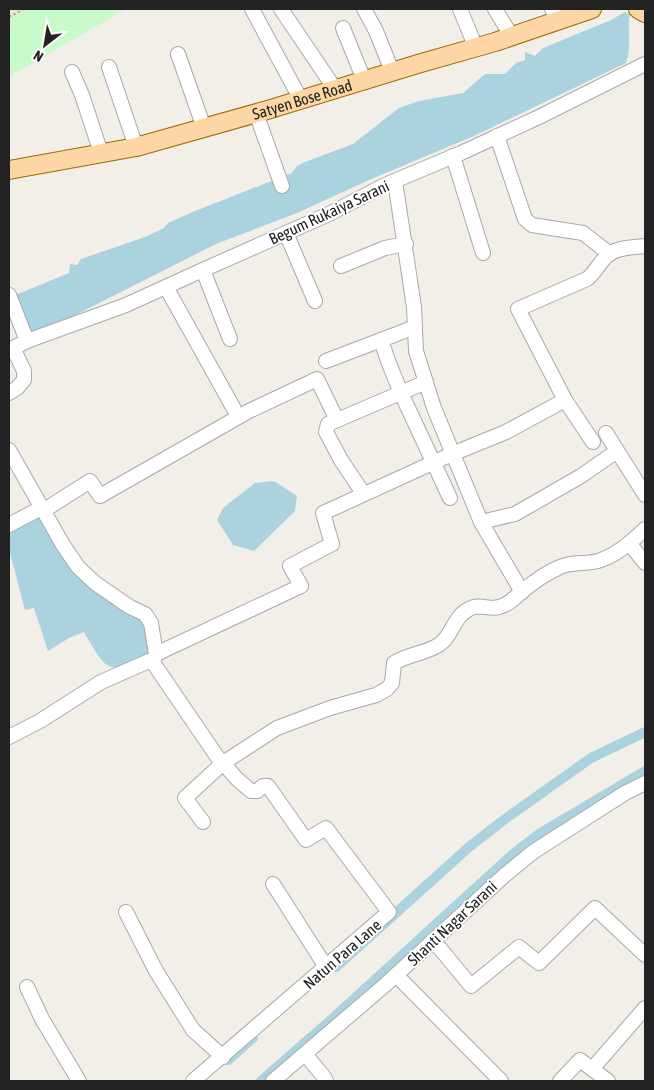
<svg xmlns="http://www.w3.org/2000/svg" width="654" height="1090" font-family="'Asap Condensed',sans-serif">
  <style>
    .park { fill: #c8facc }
    .water { fill: #aad3df }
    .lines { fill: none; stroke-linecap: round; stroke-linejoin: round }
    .canal { stroke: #aad3df; stroke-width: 10 }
    .minor-casing { stroke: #a9a9a9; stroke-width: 16 }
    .major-casing { stroke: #a06b00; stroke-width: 20 }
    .path { stroke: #fa8072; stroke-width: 2; stroke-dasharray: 2.5 2.5; stroke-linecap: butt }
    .minor { stroke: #fff; stroke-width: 14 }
    .major { stroke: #fcd6a4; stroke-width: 18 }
    .labels { text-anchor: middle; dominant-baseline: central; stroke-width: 4; stroke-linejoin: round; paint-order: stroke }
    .street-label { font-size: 16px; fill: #222; stroke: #fff }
  </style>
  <rect width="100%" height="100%" fill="#f2efe9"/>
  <polygon class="park" points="9,9 126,9 9,77"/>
  <g class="water">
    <path d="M625,12L630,14C627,29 632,48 626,63L474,136L369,180L297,213L216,244L30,338L13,296L69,273L70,264L77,265L81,259L145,237L164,228L168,223L190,213L292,173L297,166L305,162L353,144L399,108L419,101L463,93L485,74H505L516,63L525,60V52L535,56L543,48L611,20Z"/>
    <polygon points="274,481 297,496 295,511 254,551 233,545 217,520 223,508 255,483"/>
    <path d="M36,507L58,547L143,620L146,625L152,654C107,674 109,675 84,632L69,638L48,651L34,608L25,610L9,549V523Z"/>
  </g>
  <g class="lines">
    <g class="canal">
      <polyline points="336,967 469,847 505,819 591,758 645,732"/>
      <polyline points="228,1060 253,1038"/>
      <polyline points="261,1081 332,1019 512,855 539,834 645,771"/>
    </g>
    <g class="minor-casing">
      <g id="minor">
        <polyline points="252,9 301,100"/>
        <polyline points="281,9 335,89"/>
        <polyline points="364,9 376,31 392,71"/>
        <polyline points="460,9 476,48"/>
        <polyline points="495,9 512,37"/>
        <polyline points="552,9 557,21"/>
        <polyline points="343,28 364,80"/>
        <polyline points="178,54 204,128"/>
        <polyline points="109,67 136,147"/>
        <polyline points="72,72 82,95 101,153"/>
        <polyline points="256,113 282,186"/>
        <polyline points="497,136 525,219 532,225 583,233 610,254"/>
        <polyline points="453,156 483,253"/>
        <polyline points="395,181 414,307 416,351 434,408 481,522 522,592"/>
        <polyline points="286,233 315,301"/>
        <polyline points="341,266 385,248 406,244"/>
        <polyline points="203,270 230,339"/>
        <polyline points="166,287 234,409"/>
        <polyline points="9,295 27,341"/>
        <polyline points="381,340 388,361 401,393 450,498"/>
        <polyline points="9,350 27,341 126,305 196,273 331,213 385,185 461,153 539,117 645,64"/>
        <polyline points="326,361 415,327"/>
        <polyline points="9,393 17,388 24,380 24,371 13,348"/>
        <polyline points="606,433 645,495"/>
        <path d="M593,442L565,400L518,309L587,279C596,272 600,261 609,254C619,247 634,247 645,246"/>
        <polyline points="9,450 63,545 78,567 95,583 130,607 145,614 151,623 156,654 153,662"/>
        <polyline points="363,493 341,460 326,432 328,424 426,382"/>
        <polyline points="43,511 90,481 100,496 249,411 317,379 337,420"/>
        <polyline points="481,522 515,514 581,476 617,451"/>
        <polyline points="9,525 41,508"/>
        <polyline points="629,543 645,563"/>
        <polyline points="156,654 301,586 290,566 332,544 323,513 452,454 506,432 565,400"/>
        <path d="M9,737L40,721L101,682L149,661L154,664L218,758L223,763L277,728L330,708L376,695L387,689L392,683L394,663C408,654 428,653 440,644C453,635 453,617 469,609C479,603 489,610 499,607C508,605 515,598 521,592C531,584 548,572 560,567C573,561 588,565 601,560C618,554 632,541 645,529"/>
        <polyline points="273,884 326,967"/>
        <polyline points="126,912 156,971 193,1030 223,1057"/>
        <polyline points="433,940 471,986 519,947 539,963 595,908 645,955"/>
        <polyline points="396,975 501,1081"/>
        <polyline points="27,987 42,1019 79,1081"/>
        <polyline points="305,1054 324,1077 326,1081"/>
        <polyline points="592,1069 608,1081"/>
        <polyline points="193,1081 389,912 326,828 306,840 268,786 263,786 257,791 251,791 237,779 223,763 185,798 203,822"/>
        <polyline points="273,1081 385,985 506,874 533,852 625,793 645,783"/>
        <polyline points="560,1081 580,1060 592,1069 645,1008"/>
      </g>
    </g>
    <g class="major-casing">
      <g id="major">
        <polyline points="638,9 645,13"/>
        <path id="s1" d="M9,170L136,147L264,111L421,63L495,42L592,9"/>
      </g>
    </g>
    <polyline class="path" points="9,17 24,9"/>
    <use href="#minor" class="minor"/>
    <use href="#major" class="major"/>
  </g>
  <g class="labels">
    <g class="street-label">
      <text stroke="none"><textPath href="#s1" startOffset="302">Satyen Bose Road</textPath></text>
      <text transform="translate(329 212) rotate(-25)">Begum Rukaiya Sarani</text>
      <text transform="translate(452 923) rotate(-43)">Shanti Nagar Sarani</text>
      <text transform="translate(342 954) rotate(-41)">Natun Para Lane</text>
    </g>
  </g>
  <rect width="654" height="1090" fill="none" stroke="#222222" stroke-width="20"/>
  <g transform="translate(45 45) rotate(211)" stroke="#ffffff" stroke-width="4" paint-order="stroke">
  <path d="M0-4L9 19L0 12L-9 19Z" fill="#222222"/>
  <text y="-8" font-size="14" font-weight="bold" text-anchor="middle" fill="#222222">N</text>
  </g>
</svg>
